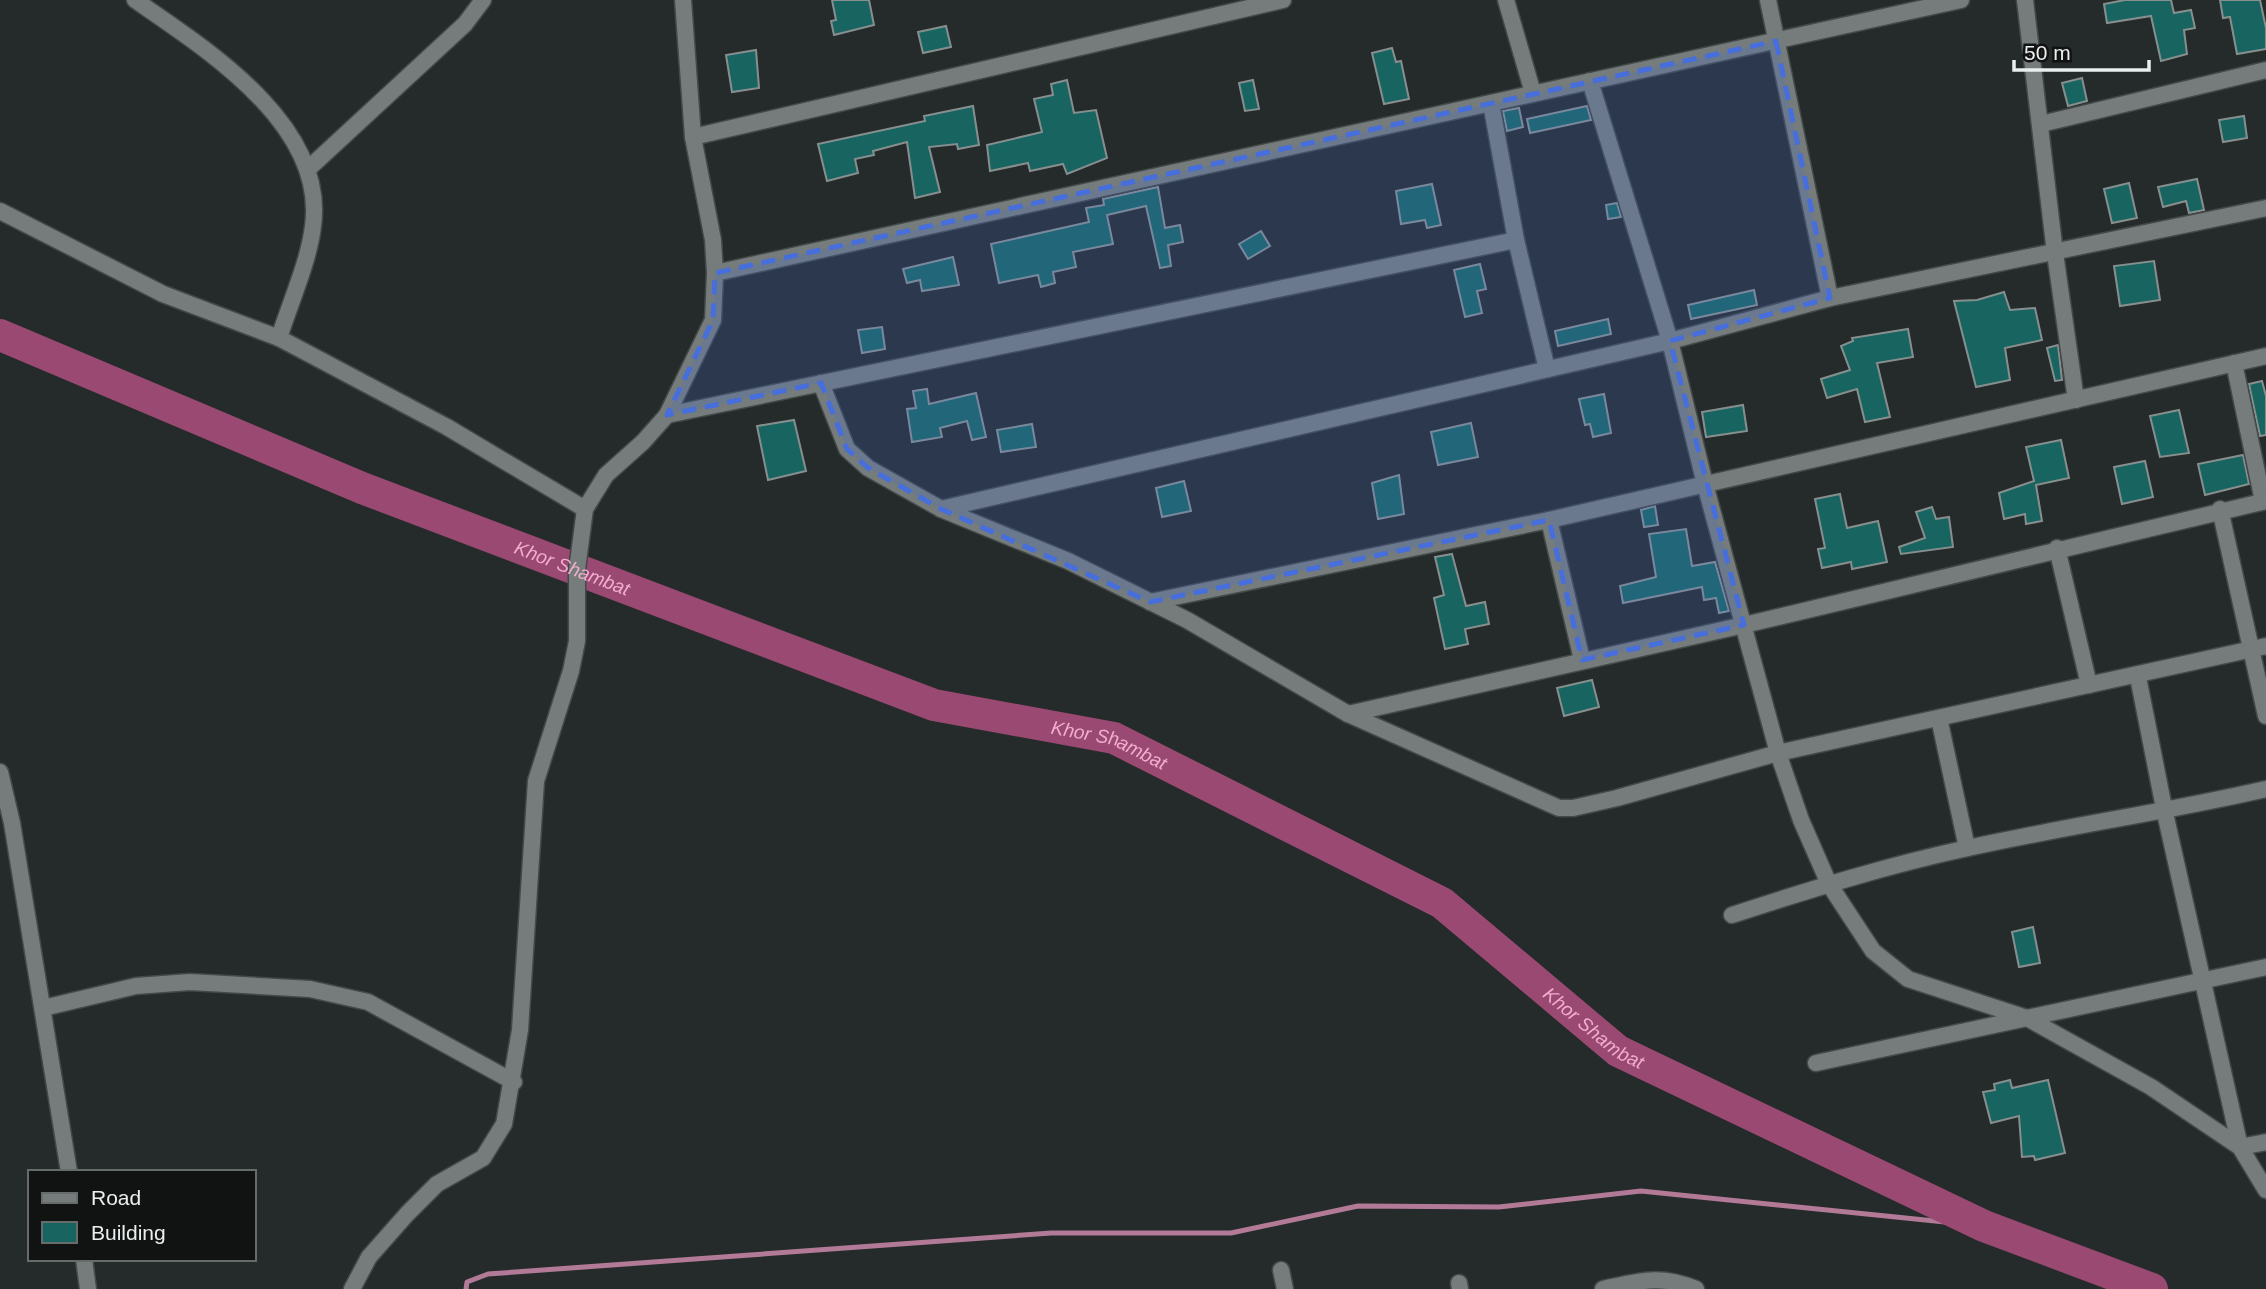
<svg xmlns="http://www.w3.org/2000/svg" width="2266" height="1289" font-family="Arial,sans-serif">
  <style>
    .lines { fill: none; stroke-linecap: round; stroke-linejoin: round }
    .stream { stroke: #b27a97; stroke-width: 5 }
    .river { stroke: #9a4972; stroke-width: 32 }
    .building { fill: #186461; stroke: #878f8e; stroke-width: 2 }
    .street-casing { stroke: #434848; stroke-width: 19 }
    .street { stroke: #757c7b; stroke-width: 16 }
    .marked { fill: #466edc; fill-opacity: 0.2; stroke: #466edc; stroke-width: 5; stroke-dasharray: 14 9; stroke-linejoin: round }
    .labels { text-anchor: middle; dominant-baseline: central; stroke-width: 5; stroke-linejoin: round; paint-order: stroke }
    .water-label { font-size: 19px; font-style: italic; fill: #f2adcd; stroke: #101312 }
  </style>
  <rect width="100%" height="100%" fill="#252b2a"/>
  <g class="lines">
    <polyline class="stream" points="466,1289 467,1282 488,1274 1051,1233 1231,1233 1358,1206 1499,1207 1641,1191 1984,1226"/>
    <path class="river" id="s1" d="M0,335L362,488L934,705L1114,738L1442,903L1618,1051L1984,1226L2152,1289"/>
  </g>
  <g class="building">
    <polygon points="832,0 869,0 874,25 834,35 831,21 836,20"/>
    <polygon points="2125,0 2171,0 2174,13 2191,10 2195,28 2184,30 2187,54 2161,61 2151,16 2107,23 2104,4"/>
    <polygon points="2220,0 2260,0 2266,28 2266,49 2237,54 2230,17 2223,18"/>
    <polygon points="946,26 951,47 923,53 918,32"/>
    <polygon points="1392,48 1396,62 1401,61 1409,99 1384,104 1372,53"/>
    <polygon points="756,50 759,88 732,92 726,55"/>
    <polygon points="2082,78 2087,101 2068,106 2062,83"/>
    <polygon points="1067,80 1074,113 1096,110 1107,158 1067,174 1063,164 1030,171 1028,163 990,171 987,145 1042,132 1034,99 1053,95 1051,84"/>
    <polygon points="1253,80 1259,109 1245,111 1239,83"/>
    <polygon points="973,106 979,145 958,149 957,144 929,147 940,192 915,198 907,142 873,151 874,155 855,159 858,173 827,181 818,144 925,121 924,116"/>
    <polygon points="1587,106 1591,120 1530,133 1527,119"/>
    <polygon points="1519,108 1523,127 1507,131 1503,111"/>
    <polygon points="2244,116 2247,138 2223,142 2219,120"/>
    <polygon points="2197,179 2204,210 2189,213 2186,201 2163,207 2158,187"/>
    <polygon points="2129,183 2137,218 2112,223 2104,189"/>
    <polygon points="1432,184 1441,225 1427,228 1425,220 1401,224 1396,191"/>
    <polygon points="1158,187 1165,228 1180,225 1183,242 1168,245 1171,266 1160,268 1146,206 1107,215 1113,244 1073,252 1076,267 1053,272 1055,283 1041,287 1038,275 999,283 991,244 1089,222 1086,208 1104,205 1103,199"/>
    <polygon points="1617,203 1621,217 1608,219 1606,205"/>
    <polygon points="1261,231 1270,246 1248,259 1239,244"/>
    <polygon points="953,257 959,285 922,291 920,280 907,283 903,269"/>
    <polygon points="2154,261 2160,300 2120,306 2114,266"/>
    <polygon points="1480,264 1486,289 1477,291 1482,313 1465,317 1454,270"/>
    <polygon points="1754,290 1757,305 1691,319 1688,305"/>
    <polygon points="2004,292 2010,310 2035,308 2042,340 2005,348 2010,380 1976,387 1954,301 1977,300"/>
    <polygon points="1608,319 1611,334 1558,346 1555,331"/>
    <polygon points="882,327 885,349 862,353 858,330"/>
    <polygon points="1908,329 1913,357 1877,363 1890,417 1865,422 1857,389 1827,398 1821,379 1850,370 1841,346 1853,341 1852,338"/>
    <polygon points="2058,345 2062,380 2055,381 2047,348"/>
    <polygon points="2262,381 2266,396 2266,435 2260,436 2249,384"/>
    <polygon points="927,389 929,404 976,393 986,437 972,440 967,421 940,428 942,437 912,442 907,409 916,408 913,391"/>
    <polygon points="1604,394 1611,433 1593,437 1590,424 1585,425 1579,399"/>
    <polygon points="1743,405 1747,431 1706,437 1702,412"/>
    <polygon points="2179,410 2189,453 2160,457 2150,416"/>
    <polygon points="794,420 806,471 768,480 757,426"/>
    <polygon points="1471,423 1478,457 1438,465 1431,432"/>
    <polygon points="1032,424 1036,447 1001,452 997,430"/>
    <polygon points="2061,440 2069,478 2036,485 2042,521 2026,524 2025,514 2004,519 1999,493 2034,481 2026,447"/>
    <polygon points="2243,455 2249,484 2205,495 2198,464"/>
    <polygon points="2145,461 2153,497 2122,504 2114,467"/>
    <polygon points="1399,475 1404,514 1378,519 1372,483"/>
    <polygon points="1184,481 1191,511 1162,517 1156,488"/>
    <polygon points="1840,494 1847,528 1878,521 1887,562 1852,569 1851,562 1822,568 1818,549 1825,548 1815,499"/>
    <polygon points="1655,506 1658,525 1644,527 1641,510"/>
    <polygon points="1932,507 1936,519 1949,517 1953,547 1901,554 1899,547 1925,538 1916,512"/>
    <polygon points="1686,529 1692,566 1715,562 1729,611 1719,613 1716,598 1704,600 1702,587 1623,603 1620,586 1656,577 1649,534"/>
    <polygon points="1452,554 1466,606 1485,602 1489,624 1465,629 1468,644 1445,649 1434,598 1444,595 1435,557"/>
    <polygon points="1592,680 1599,707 1564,716 1557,688"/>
    <polygon points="2033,927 2040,963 2019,967 2012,932"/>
    <polygon points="2010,1080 2012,1088 2048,1080 2065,1153 2035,1160 2034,1156 2022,1157 2019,1116 1991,1123 1983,1092 1995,1090 1994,1084"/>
  </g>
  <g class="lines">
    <g class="street-casing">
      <g id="street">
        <path d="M135,0C206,49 327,125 313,226C309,261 290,303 279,338"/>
        <polyline points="683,0 693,137 713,240 715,273 1961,0"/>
        <polyline points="1506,0 1533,93"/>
        <polyline points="1768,0 1830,298"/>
        <polyline points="2025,0 2055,253 2076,400"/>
        <polyline points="1590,81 1670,341 1705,484 1778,753 1801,820 1829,884 1873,951 1908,979 2027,1018 2151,1087 2240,1147 2266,1190"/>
        <polyline points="1491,103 1516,240 1547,369"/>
        <polyline points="2041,124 2266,70"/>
        <polyline points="693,137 1283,0"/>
        <polyline points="308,169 465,24 483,0"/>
        <polyline points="0,211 163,294 279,338 447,427 585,509"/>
        <polyline points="2234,363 2263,501"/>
        <polyline points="821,383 847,449 868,468 941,509 1068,561 1187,620 1348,714 1559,808 1573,808 1617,798 1778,753 2266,646"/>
        <polyline points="667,415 1516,240"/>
        <polyline points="941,509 1670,341 1830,298 2266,208"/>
        <polyline points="2220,509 2266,716"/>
        <polyline points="1549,520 1582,660"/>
        <polyline points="2057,548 2089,685"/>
        <polyline points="1150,602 1549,520 2266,356"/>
        <polyline points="2138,677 2165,813 2240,1147 2266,1142"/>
        <polyline points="1348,714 1744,625 2266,501"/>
        <polyline points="1939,718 1967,848"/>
        <polyline points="0,772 12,823 69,1172"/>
        <path d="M1732,915C1809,890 1888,865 1968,848C2067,826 2166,812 2266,789"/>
        <polyline points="43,1008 136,986 190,982 310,989 368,1002 514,1082"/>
        <polyline points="1816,1063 2266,967"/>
        <polyline points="84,1259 88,1289"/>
        <polyline points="1281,1270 1285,1289"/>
        <polyline points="1459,1283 1460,1289"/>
        <polyline points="352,1289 369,1257 407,1214 437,1184 483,1158 504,1124 520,1030 536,781 571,671 577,641 577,570 585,509 606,475 643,442 667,415 713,320 715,273"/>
        <path d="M1603,1289C1640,1281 1660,1274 1696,1289"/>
      </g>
    </g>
    <use href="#street" class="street"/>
  </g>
  <path class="marked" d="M1776,41L1830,298L1670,341L1744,625L1582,660L1549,520L1150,602L941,509L868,468L847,449L821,383L667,415L713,320L715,273Z"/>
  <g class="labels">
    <g class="water-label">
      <text stroke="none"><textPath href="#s1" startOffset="618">Khor Shambat</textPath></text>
      <text stroke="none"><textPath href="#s1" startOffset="1185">Khor Shambat</textPath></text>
      <text stroke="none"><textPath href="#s1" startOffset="1752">Khor Shambat</textPath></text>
    </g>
  </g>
  <rect x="28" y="1170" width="228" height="91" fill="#101312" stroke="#676b6a" stroke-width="2"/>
  <rect x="42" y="1193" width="35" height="10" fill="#757c7b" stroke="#676b6a" stroke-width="2"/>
  <text x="91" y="1205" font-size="21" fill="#eaeeee">Road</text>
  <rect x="42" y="1222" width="35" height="21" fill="#186461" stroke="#676b6a" stroke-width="2"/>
  <text x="91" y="1240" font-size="21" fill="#eaeeee">Building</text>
  <path d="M2014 60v10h135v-10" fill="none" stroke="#eaeeee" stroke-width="3.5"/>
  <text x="2024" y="60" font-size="21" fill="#eaeeee" stroke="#101312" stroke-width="5" paint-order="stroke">50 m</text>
</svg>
